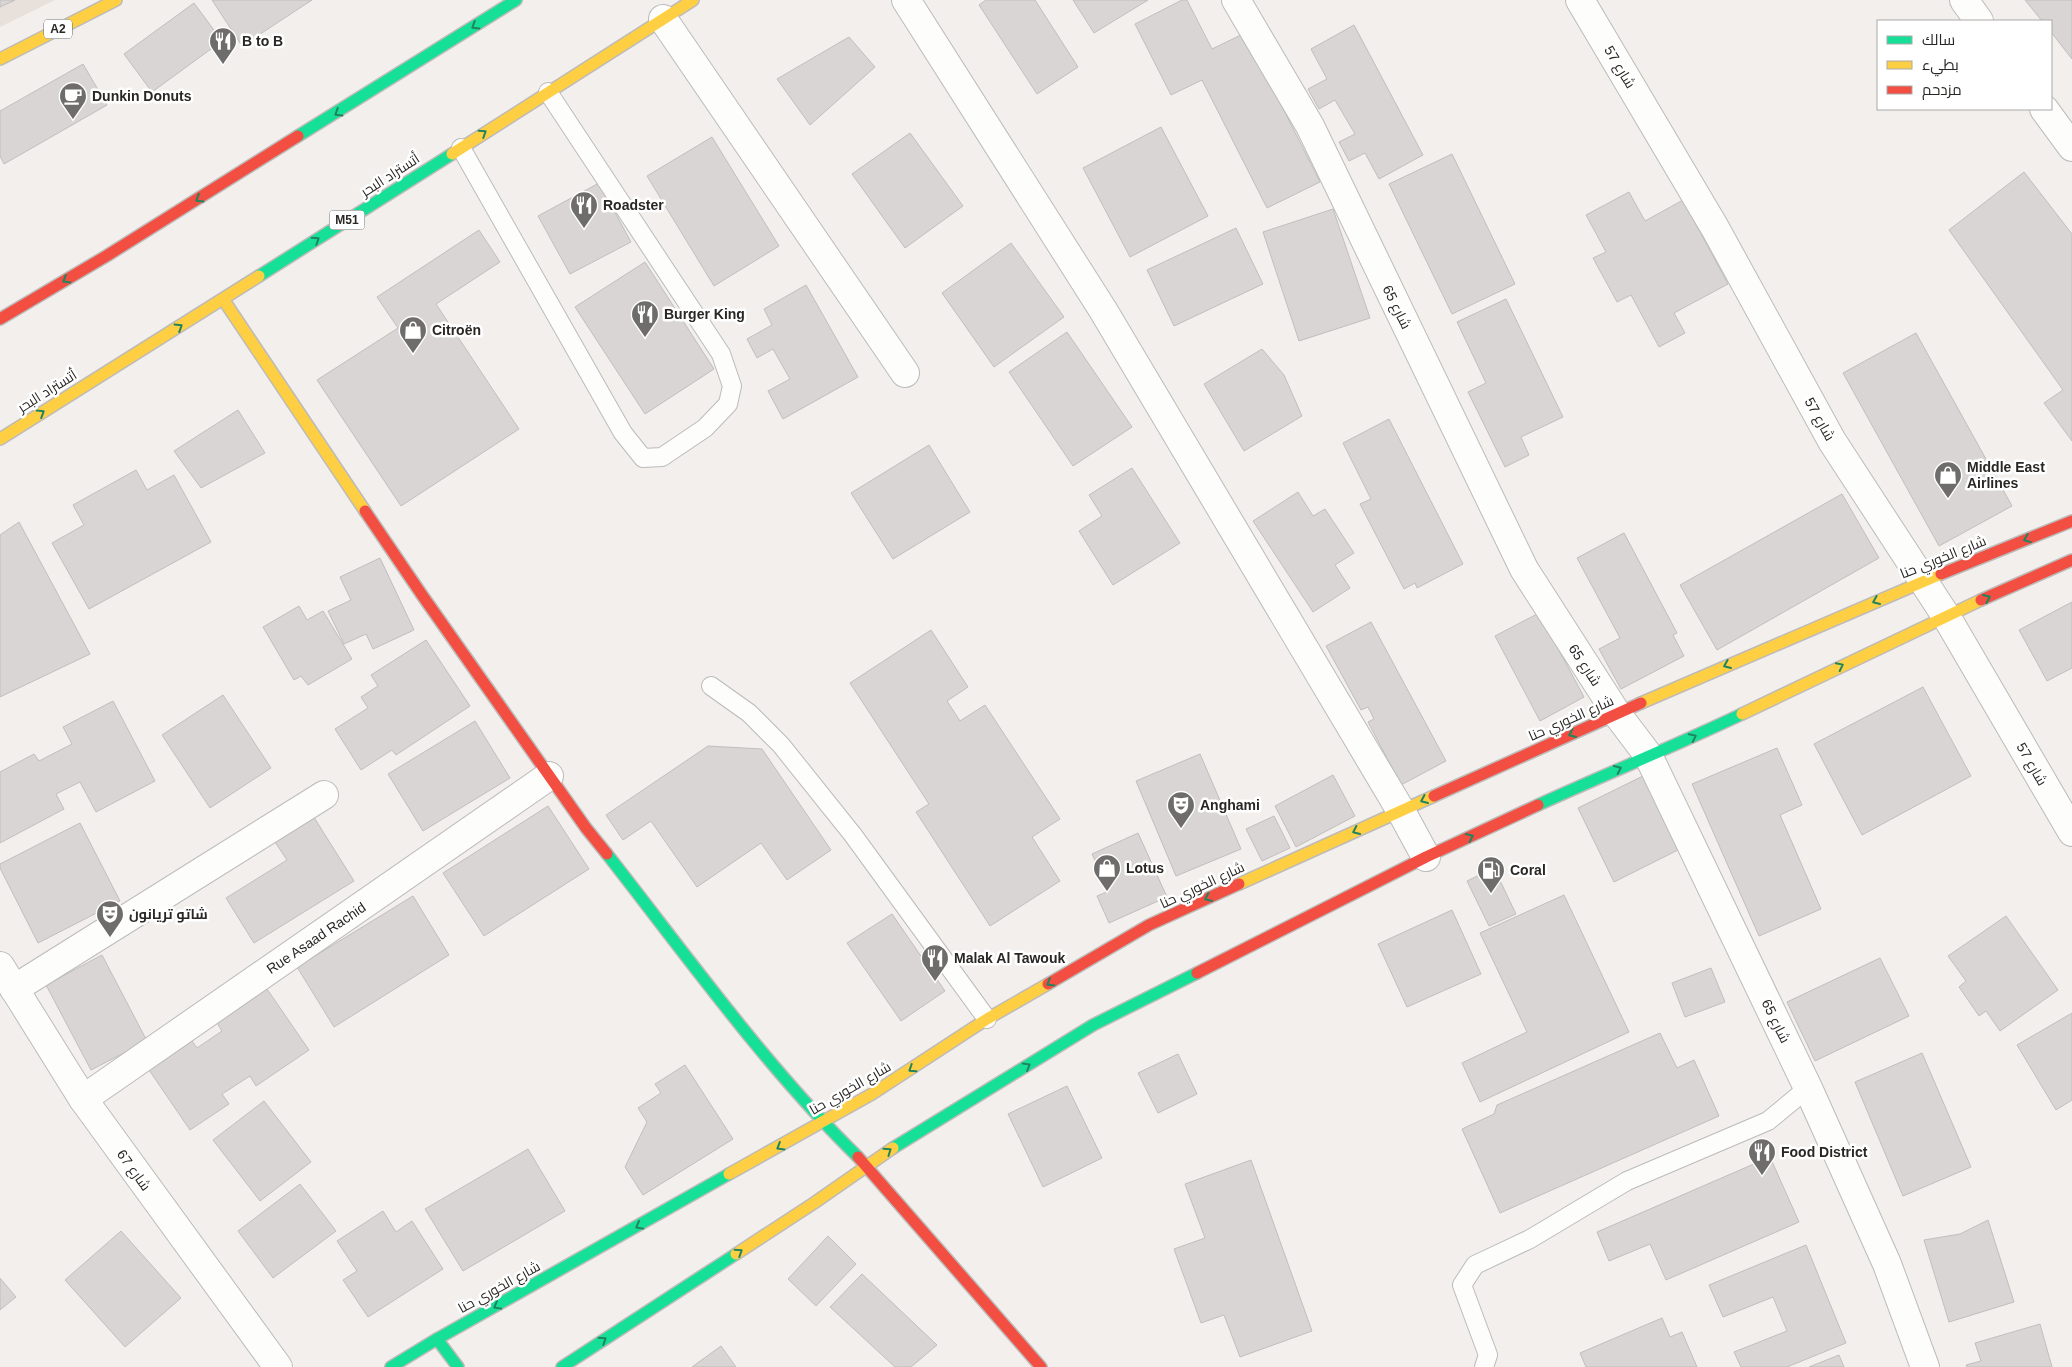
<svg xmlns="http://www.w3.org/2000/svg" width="2072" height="1367" font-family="Arial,Cairo,sans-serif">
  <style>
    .built { fill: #e8e0db }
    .building { fill: #d8d5d4; stroke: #c0bfbd }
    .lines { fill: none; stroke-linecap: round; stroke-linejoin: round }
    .lane-casing { stroke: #bdbbb9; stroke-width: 20 }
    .street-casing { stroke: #bdbbb9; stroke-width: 30 }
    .fast-casing { stroke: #bdbbb9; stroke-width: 14 }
    .slow-casing { stroke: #bdbbb9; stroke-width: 14 }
    .jam-casing { stroke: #bdbbb9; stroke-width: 14 }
    .lane { stroke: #fdfdfc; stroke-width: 18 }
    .street { stroke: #fdfdfc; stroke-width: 28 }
    .fast { stroke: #16e098; stroke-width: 11 }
    .slow { stroke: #ffcf43; stroke-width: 11 }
    .jam { stroke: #f24e42; stroke-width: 11 }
    .oneway { stroke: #20845e }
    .labels { text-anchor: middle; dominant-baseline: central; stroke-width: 5; stroke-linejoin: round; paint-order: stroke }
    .shield { fill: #fff; stroke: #696866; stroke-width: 1 }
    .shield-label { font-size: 12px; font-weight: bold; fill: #292725 }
    .poi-label { font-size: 14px; font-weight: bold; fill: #292725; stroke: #fff; text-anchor: start }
    .street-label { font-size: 14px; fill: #292725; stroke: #fff }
  </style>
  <rect width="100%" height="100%" fill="#f2efed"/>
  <polygon class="built" points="0,0 55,0 0,27"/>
  <g class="building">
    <polygon points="0,0 15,0 0,7"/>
    <polygon points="212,0 312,0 242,46"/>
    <polygon points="986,0 1035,0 1078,67 1037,94 979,5"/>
    <polygon points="1073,0 1148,0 1094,33"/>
    <polygon points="1182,0 1187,0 1212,49 1245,33 1320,182 1267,208 1202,80 1171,95 1135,24"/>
    <polygon points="2025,0 2072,0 2072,59 2051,32 2051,21 2042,21"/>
    <polygon points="194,3 222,41 152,92 124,54"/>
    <polygon points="1354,25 1423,155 1379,179 1365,153 1349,161 1339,142 1355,134 1335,100 1319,109 1308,89 1327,79 1311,49"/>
    <polygon points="849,37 875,67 810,125 777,79"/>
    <polygon points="83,64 107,105 4,164 0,156 0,111"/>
    <polygon points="1161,127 1208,216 1130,257 1083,168"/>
    <polygon points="910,133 963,206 905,248 852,174"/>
    <polygon points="712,137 779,246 714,286 647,176"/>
    <polygon points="1452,154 1515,284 1452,314 1389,184"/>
    <polygon points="2024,172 2072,234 2072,441 2044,403 2063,390 1949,230"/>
    <polygon points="599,183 631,242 570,274 538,216"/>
    <polygon points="1629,192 1645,221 1683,200 1728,284 1674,313 1685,333 1659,347 1631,295 1617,302 1593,258 1606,252 1586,215"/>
    <polygon points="1333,209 1370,318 1299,341 1263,232"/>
    <polygon points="1236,228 1263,284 1174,326 1147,270"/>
    <polygon points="479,230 500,262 436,304 519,429 401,506 317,380 398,328 377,297"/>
    <polygon points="1011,243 1064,317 994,367 942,293"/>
    <polygon points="645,262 714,369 645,414 575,307"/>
    <polygon points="806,285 858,377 783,419 768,391 790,379 773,349 757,358 747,339 772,325 764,309"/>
    <polygon points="1506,299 1563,417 1521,437 1529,455 1505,467 1468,392 1486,383 1457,322"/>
    <polygon points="1067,332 1132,427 1073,466 1009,372"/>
    <polygon points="1916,333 2012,506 1939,546 1843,373"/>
    <polygon points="1262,349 1284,375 1302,416 1244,451 1204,384"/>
    <polygon points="238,410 265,453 201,488 174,451"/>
    <polygon points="1389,419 1463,564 1417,588 1415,583 1404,589 1360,504 1371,499 1343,443"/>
    <polygon points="929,445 970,512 893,559 851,493"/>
    <polygon points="1132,468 1180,543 1113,585 1079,531 1102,516 1089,495"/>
    <polygon points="136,470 147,490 174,475 211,542 89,609 52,543 84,525 73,505"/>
    <polygon points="1298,492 1313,516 1325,509 1354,553 1335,565 1350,588 1313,612 1253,521"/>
    <polygon points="1842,494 1879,558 1717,650 1680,585"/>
    <polygon points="19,522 90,654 0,697 0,535"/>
    <polygon points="1624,533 1677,633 1673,635 1684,656 1621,689 1599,649 1620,638 1577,558"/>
    <polygon points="380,558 414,630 373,649 366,634 344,644 328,611 351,600 340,577"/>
    <polygon points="2072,602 2072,668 2047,681 2019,630"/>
    <polygon points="299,606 307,620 323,611 352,659 308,685 301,676 294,680 263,627"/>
    <polygon points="1539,613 1584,697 1540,721 1495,636"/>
    <polygon points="1371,622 1446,761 1401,785 1368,722 1374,719 1368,707 1361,710 1326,646"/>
    <polygon points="931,630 968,687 947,701 960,721 985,705 1060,819 1032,837 1060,881 990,926 916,812 929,804 850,683"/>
    <polygon points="426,640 470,706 396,755 392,750 361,770 335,729 368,708 361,697 378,686 371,675"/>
    <polygon points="1923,687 1971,776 1862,835 1814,744"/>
    <polygon points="223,695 271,768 210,808 162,735"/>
    <polygon points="113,701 155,781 96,812 80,782 56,794 64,809 0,843 0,772 34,754 39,761 72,744 63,727"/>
    <polygon points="475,721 510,778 423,831 388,774"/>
    <polygon points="708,746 762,749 831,850 787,880 761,843 697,887 651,821 623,840 606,815"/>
    <polygon points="1777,748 1802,805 1780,815 1821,909 1759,936 1692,784"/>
    <polygon points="1200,754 1241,849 1176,876 1136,781"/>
    <polygon points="1333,775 1355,816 1296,847 1275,806"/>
    <polygon points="1643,776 1680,849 1614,882 1578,808"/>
    <polygon points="548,806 589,869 484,936 443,873"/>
    <polygon points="310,811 354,881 254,943 226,898 287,860 271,836"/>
    <polygon points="1274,816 1290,848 1262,861 1246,829"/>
    <polygon points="80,823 120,901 38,943 0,868 0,864"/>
    <polygon points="1138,833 1167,897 1109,923 1097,896 1109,891 1092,854"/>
    <polygon points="1494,868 1516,914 1489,926 1467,881"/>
    <polygon points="1564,895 1629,1032 1480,1102 1462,1063 1527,1032 1480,933"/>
    <polygon points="413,896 449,955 334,1027 297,967"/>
    <polygon points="1452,910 1481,974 1407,1007 1378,944"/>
    <polygon points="892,914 945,991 901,1021 847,943"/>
    <polygon points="2006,916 2058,990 2000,1031 1986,1011 1979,1016 1959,987 1966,981 1948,956"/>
    <polygon points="102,955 147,1041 91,1070 46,985"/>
    <polygon points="1880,958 1909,1016 1815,1061 1787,1002"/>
    <polygon points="1711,968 1725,1002 1685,1017 1672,983"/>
    <polygon points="267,989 309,1050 256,1086 250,1076 222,1094 229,1104 190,1130 149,1070 192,1041 197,1048 222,1031 217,1023"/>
    <polygon points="2072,1013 2072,1100 2056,1110 2017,1045"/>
    <polygon points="1660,1033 1677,1068 1694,1060 1719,1116 1500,1213 1462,1129 1494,1114 1497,1105"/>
    <polygon points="1922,1053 1971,1167 1903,1196 1855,1082"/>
    <polygon points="1178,1054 1197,1094 1158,1113 1138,1073"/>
    <polygon points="685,1065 733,1139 643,1195 625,1167 647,1122 638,1108 661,1093 655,1084"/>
    <polygon points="1067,1086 1102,1158 1043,1187 1008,1114"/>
    <polygon points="264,1101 311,1162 260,1201 213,1140"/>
    <polygon points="528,1149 565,1211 463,1271 425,1209"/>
    <polygon points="1770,1157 1799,1222 1666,1280 1650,1244 1609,1261 1597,1232"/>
    <polygon points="1251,1160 1312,1331 1240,1357 1224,1315 1201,1323 1174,1249 1205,1238 1185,1184"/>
    <polygon points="300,1184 336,1231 273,1278 238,1231"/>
    <polygon points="383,1211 396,1232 412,1221 443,1269 368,1317 343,1280 357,1271 337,1241"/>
    <polygon points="1988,1220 2014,1302 1949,1322 1924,1240 1960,1234"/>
    <polygon points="121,1231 181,1298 125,1347 65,1280"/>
    <polygon points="828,1236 856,1264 816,1306 788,1279"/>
    <polygon points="1806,1245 1846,1343 1787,1367 1741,1367 1734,1352 1787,1331 1773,1297 1723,1317 1709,1285"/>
    <polygon points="862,1274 937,1345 911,1367 895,1367 830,1307"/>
    <polygon points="0,1278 16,1297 0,1310"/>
    <polygon points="1662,1318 1670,1337 1682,1332 1697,1367 1586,1367 1580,1353"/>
    <polygon points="2040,1324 2052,1367 1967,1367 1966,1365 1981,1361 1975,1343"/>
    <polygon points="721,1346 736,1367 692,1367"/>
    <polygon points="1839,1355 1844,1367 1809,1367"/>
  </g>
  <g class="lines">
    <g class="lane-casing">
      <g id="lane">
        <polyline points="461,148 623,433 643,458 662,457 705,428 728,404 732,386 721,354 548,92"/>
        <polyline points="711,686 749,713 781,745 853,835 987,1019"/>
        <polyline points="1484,1367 1488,1355 1462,1285 1475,1265 1530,1239 1627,1181 1768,1121 1808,1088"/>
      </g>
    </g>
    <g class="street-casing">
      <g id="street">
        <polyline points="906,0 1103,310 1401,811 1426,857"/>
        <polyline points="1236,0 1310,126 1524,569 1617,714 1648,755 1808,1088 1887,1264 1925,1367"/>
        <polyline points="1580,0 1715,228 1832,441 1946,616 2072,832"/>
        <polyline points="1964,0 1979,21"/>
        <polyline points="663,19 905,373"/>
        <polyline points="2044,109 2072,147"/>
        <polyline points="0,966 83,1099 278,1367"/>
        <polyline points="14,989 324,795"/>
        <polyline points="83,1099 549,776"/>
      </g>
    </g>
    <g class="fast-casing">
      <g id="fast">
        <polyline points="298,136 516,0"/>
        <polyline points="259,276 452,154"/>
        <path d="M1538,805C1606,774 1675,746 1742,714"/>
        <path d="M607,854C687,956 766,1067 858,1157"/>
        <polyline points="893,1148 1093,1025 1197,973"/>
        <polyline points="437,1339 458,1367"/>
        <polyline points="391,1367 437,1339 729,1174"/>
        <polyline points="562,1367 736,1254"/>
      </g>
    </g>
    <g class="slow-casing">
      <g id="slow">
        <polyline points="0,59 116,0"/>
        <polyline points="452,154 693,0"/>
        <polyline points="223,299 365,511"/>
        <polyline points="0,439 259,276"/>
        <polyline points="1641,703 1941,574"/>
        <polyline points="1742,714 1981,600"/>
        <polyline points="1239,884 1434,796"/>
        <polyline points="729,1174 872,1094 987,1019 1048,984"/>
        <polyline points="736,1254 814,1203 893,1148"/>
      </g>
    </g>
    <g class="jam-casing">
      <g id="jam">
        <polyline points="0,319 108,255 298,136"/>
        <polyline points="365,511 422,595 586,828 607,854"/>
        <polyline points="1941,574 2072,521"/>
        <polyline points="1981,600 2072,560"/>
        <polyline points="1434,796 1641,703"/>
        <polyline points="1197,973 1426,857 1538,805"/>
        <polyline points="1048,984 1149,925 1239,884"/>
        <polyline points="858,1157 1041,1367"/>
      </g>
    </g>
    <use href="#lane" class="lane"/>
    <use href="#street" class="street"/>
    <use href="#fast" class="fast"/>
    <use href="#slow" class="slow"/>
    <use href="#jam" class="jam"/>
  </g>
  <defs><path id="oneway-chevron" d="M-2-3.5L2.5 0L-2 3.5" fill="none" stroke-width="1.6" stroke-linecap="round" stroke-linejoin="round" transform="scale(1.25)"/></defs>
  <g class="oneway">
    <use href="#oneway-chevron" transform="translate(475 26) rotate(148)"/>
    <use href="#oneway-chevron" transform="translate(338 113) rotate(148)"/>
    <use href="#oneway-chevron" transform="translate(483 133) rotate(-33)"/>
    <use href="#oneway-chevron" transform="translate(199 199) rotate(148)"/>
    <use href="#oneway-chevron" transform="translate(316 240) rotate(-33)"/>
    <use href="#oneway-chevron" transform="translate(66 280) rotate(149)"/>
    <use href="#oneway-chevron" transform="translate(179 327) rotate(-32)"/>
    <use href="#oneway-chevron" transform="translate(41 413) rotate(-32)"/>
    <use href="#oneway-chevron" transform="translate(2027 539) rotate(158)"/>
    <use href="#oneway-chevron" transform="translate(1987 598) rotate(-24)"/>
    <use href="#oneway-chevron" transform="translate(1876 601) rotate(157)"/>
    <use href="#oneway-chevron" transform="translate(1727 665) rotate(157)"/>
    <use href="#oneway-chevron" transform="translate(1840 666) rotate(-26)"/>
    <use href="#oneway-chevron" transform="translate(1572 734) rotate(156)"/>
    <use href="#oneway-chevron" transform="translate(1693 737) rotate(-26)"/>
    <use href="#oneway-chevron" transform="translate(1618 769) rotate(-25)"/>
    <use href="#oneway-chevron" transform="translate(1424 800) rotate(156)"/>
    <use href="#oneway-chevron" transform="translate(1356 831) rotate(155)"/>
    <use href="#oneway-chevron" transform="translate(1470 837) rotate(-25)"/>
    <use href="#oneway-chevron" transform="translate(1208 898) rotate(155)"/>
    <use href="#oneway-chevron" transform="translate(1050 983) rotate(150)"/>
    <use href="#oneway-chevron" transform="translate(1027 1066) rotate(-31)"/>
    <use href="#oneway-chevron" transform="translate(912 1069) rotate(147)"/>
    <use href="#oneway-chevron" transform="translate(780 1147) rotate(149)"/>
    <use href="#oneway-chevron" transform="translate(888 1151) rotate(-35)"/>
    <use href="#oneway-chevron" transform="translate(639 1226) rotate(151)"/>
    <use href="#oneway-chevron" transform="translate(739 1252) rotate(-33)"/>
    <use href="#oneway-chevron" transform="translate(497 1306) rotate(151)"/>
    <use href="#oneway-chevron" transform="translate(603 1340) rotate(-33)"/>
  </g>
  <defs>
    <g id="restaurant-pin" transform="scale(1.4375)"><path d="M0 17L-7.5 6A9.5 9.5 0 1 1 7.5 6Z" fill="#6f6d6b" stroke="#fff"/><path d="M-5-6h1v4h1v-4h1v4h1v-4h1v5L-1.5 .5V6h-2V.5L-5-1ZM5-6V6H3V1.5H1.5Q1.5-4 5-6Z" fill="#fff"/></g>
    <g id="cafe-pin" transform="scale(1.4375)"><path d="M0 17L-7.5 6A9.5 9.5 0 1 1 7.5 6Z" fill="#6f6d6b" stroke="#fff"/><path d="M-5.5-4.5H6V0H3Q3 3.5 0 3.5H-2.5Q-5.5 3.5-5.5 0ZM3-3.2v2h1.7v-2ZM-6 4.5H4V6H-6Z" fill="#fff"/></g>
    <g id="shop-pin" transform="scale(1.4375)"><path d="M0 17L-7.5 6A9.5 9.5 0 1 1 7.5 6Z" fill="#6f6d6b" stroke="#fff"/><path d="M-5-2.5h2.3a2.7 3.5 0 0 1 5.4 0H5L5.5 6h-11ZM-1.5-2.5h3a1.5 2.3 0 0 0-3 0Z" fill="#fff"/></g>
    <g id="theatre-pin" transform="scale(1.4375)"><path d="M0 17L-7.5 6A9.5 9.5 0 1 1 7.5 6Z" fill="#6f6d6b" stroke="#fff"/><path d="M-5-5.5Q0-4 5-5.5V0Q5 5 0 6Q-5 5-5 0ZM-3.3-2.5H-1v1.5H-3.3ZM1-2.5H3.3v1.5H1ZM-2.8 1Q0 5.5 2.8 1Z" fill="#fff"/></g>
    <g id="fuel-pin" transform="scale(1.4375)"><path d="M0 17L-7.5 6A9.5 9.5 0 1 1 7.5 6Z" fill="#6f6d6b" stroke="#fff"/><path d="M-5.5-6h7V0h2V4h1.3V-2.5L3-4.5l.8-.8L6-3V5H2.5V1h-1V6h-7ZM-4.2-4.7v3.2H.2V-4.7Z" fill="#fff"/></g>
  </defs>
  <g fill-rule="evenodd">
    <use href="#restaurant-pin" x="223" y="41"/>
    <use href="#cafe-pin" x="73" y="96"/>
    <use href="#restaurant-pin" x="584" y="205"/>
    <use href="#restaurant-pin" x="645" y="314"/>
    <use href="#shop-pin" x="413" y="330"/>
    <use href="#shop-pin" x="1948" y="475"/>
    <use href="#theatre-pin" x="1181" y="805"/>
    <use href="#shop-pin" x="1107" y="868"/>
    <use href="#fuel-pin" x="1491" y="870"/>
    <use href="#theatre-pin" x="110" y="914"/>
    <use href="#restaurant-pin" x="935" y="958"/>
    <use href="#restaurant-pin" x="1762" y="1152"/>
  </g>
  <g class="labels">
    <g class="shield">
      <rect x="44" y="19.5" width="28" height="19" rx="4"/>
      <rect x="329.5" y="210.5" width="35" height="19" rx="4"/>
    </g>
    <g class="shield-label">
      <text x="58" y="29">A2</text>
      <text x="347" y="220">M51</text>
    </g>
    <g class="poi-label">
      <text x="242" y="41">B to B</text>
      <text x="92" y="96">Dunkin Donuts</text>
      <text x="603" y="205">Roadster</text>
      <text x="664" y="314">Burger King</text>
      <text x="432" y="330">Citroën</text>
      <text x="1967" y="467">Middle East<tspan x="1967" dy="16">Airlines</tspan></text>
      <text x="1200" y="805">Anghami</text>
      <text x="1126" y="868">Lotus</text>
      <text x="1510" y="870">Coral</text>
      <text x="129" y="914">شاتو تريانون</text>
      <text x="954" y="958">Malak Al Tawouk</text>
      <text x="1781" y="1152">Food District</text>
    </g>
    <g class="street-label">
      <text transform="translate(1620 67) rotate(59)">شارع 57</text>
      <text transform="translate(390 175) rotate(-33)">أتستراد البحر</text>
      <text transform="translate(1397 307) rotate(64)">شارع 65</text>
      <text transform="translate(47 391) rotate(-32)">أتستراد البحر</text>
      <text transform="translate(1820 419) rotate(61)">شارع 57</text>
      <text transform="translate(1943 557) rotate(-22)">شارع الخوري حنا</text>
      <text transform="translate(1585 665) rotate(57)">شارع 65</text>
      <text transform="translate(1571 718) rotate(-24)">شارع الخوري حنا</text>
      <text transform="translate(2032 764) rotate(60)">شارع 57</text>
      <text transform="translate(1202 885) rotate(-25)">شارع الخوري حنا</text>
      <text transform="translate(316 938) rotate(-34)">Rue Asaad Rachid</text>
      <text transform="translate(1776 1021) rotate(64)">شارع 65</text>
      <text transform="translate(850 1088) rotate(-30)">شارع الخوري حنا</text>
      <text transform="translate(134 1170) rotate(54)">شارع 67</text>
      <text transform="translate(499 1287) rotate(-29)">شارع الخوري حنا</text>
    </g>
  </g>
  <rect x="1877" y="20" width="175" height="90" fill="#ffffff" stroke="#a9a9a8"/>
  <rect x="1887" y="36" width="25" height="8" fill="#16e098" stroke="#a9a9a8"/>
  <text x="1922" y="45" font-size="15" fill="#292725">سالك</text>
  <rect x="1887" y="61" width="25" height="8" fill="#ffcf43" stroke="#a9a9a8"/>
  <text x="1922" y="70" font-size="15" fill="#292725">بطيء</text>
  <rect x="1887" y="86" width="25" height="8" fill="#f24e42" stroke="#a9a9a8"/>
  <text x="1922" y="95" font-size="15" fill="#292725">مزدحم</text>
</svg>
